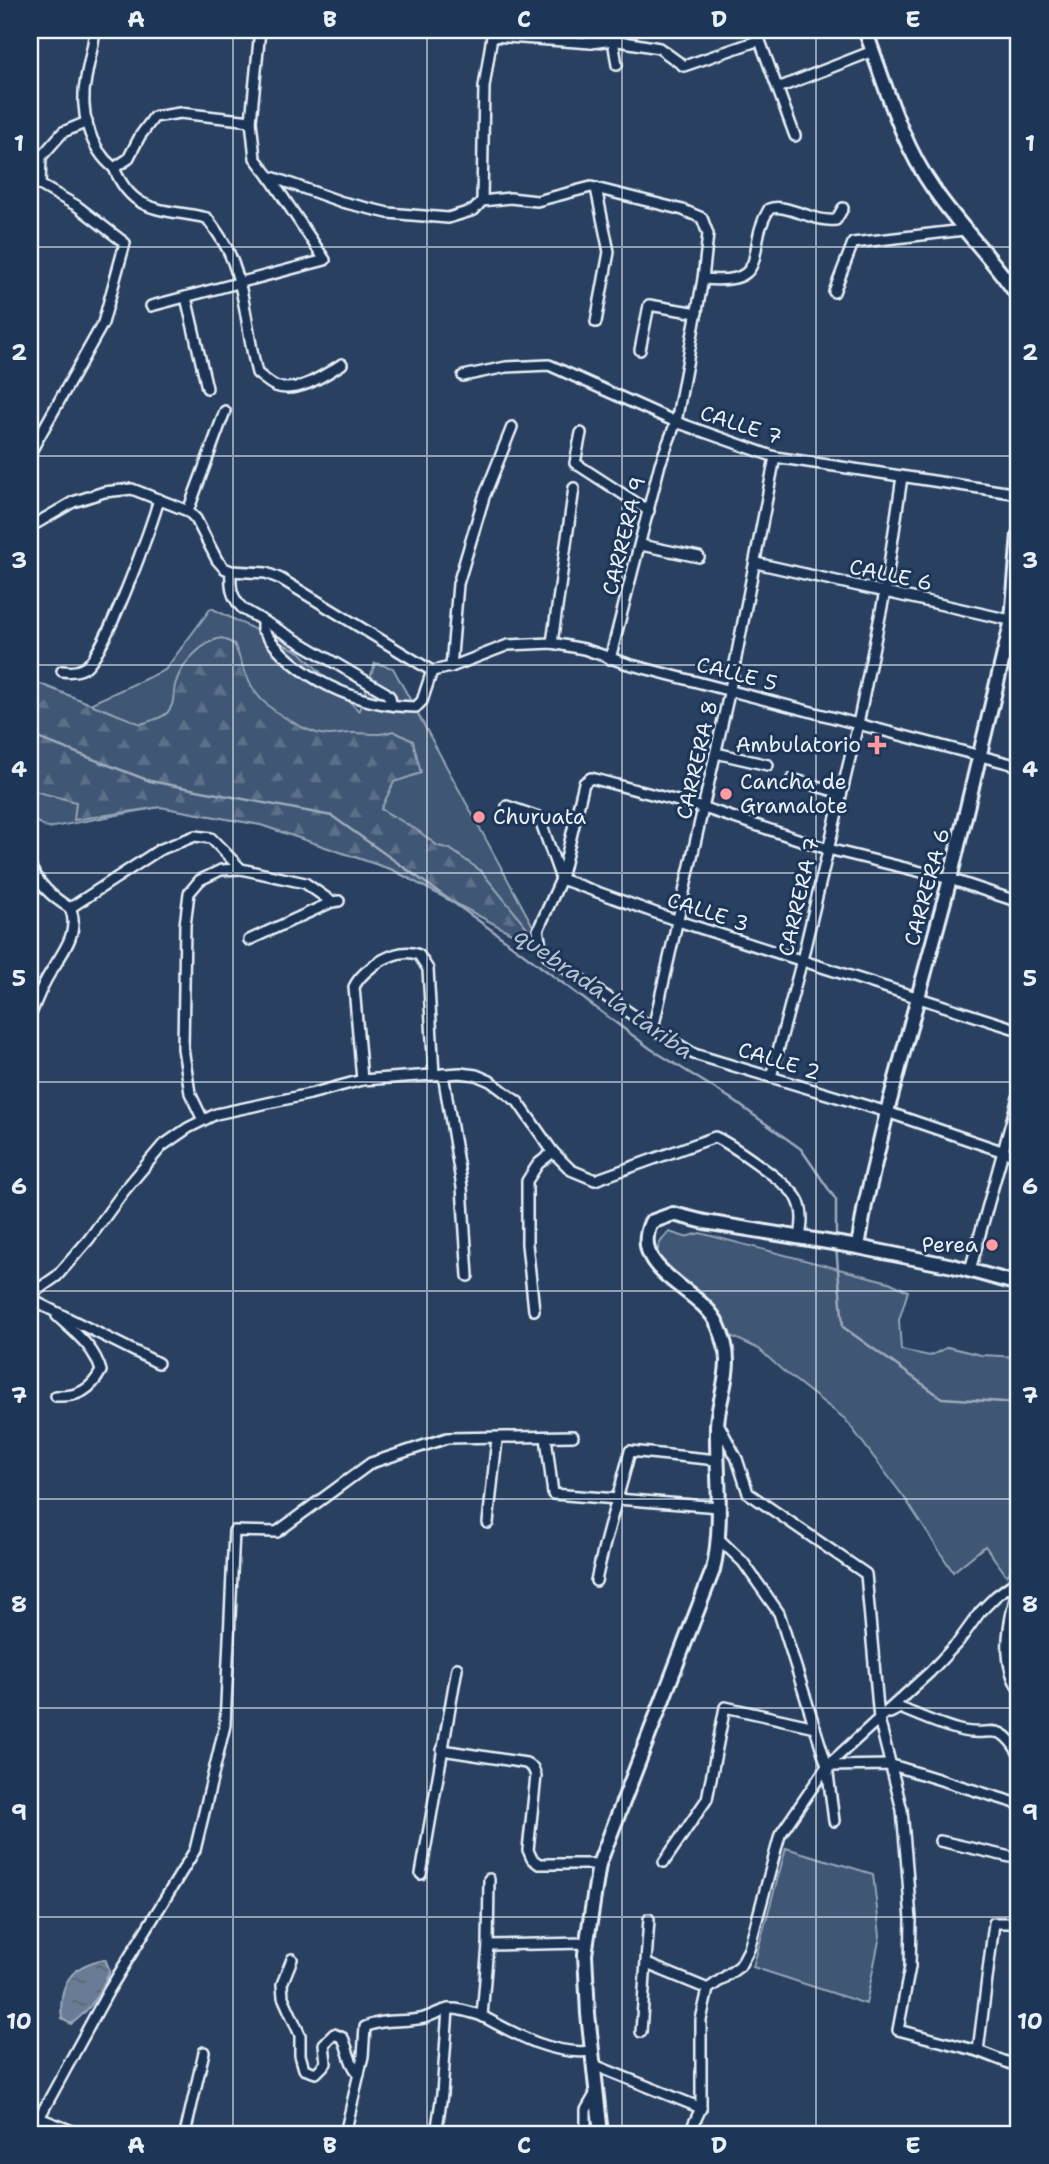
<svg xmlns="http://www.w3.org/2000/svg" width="1049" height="2164" font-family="'Shantell Sans',sans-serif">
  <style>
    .grass { fill: #415774; stroke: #94a4b6; stroke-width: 2 }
    .forest { fill: url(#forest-firs); stroke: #94a4b6; stroke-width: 2 }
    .water { fill: url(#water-ripples); stroke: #9dabbd; stroke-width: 2 }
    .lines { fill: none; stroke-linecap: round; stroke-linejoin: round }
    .stream { stroke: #9dabbd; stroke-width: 2.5 }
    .street-casing { stroke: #e8f1f8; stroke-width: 14 }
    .secondary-casing { stroke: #e8f1f8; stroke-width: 18 }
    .street { stroke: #1d3557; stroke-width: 9 }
    .secondary { stroke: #1d3557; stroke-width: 12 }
    .grid { fill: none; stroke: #e8f1f8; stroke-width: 2; stroke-opacity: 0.55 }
    .poi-dot { fill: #ff9aa2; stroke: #1d3557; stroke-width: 2.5 }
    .labels { text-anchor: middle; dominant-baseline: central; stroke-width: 6; stroke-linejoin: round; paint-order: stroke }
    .street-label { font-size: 21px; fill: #e8f1f8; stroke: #1d3557 }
    .poi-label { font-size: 21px; fill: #e8f1f8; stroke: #1d3557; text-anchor: end }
    .water-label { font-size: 23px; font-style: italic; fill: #b6c2d0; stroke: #1d3557 }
    .neatline { fill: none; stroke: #e8f1f8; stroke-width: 2.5 }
    .grid-label { font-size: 23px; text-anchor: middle; font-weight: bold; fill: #e8f1f8 }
  </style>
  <defs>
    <pattern id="forest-firs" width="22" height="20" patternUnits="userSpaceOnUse" patternTransform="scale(1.75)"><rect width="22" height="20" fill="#415774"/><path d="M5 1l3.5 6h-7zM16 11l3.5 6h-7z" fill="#5c7089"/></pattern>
    <pattern id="water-ripples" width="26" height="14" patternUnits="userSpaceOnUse" patternTransform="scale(1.75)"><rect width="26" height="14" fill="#6b7c95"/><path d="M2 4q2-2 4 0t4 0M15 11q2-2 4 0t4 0" fill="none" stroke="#5a6573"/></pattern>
  </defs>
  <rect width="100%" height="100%" fill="#294061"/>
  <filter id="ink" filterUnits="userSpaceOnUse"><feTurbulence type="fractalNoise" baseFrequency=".0143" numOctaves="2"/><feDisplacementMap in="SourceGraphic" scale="14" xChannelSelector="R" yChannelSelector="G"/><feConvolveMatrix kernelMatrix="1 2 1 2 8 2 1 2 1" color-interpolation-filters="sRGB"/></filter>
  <g filter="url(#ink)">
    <g class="grass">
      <polygon points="211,608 300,652 359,711 375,663 393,668 547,952 393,870 261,825 160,807 48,828 30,818 30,680 90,704 165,670"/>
      <path d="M669,1232L685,1237L700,1233L889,1282L908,1291L899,1320L901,1350L930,1356L948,1347L981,1355L1019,1357V1557L1007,1576L985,1546L953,1572L906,1500L845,1419L782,1370L759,1349L731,1336L709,1302L658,1261C656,1247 659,1242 669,1232Z"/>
      <polygon points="786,1848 873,1874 880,1936 866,2004 753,1967"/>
    </g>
    <path class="forest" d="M222,638L234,644C242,661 245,678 256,693C268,710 309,735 329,735C336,735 344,733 351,733C366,732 378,737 393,731L413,741L421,773L394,782L381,809L417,830L438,846L450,849L481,871L547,952L393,870L261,825L160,807L74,820L76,802L30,790V680L141,724C149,721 161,719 167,713C176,704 172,693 176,682C182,663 203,641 222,638Z"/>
    <path class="water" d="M105,1959L110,1971C101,1992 90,2011 71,2024L62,2019C58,1985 70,1965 105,1959Z"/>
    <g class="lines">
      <g class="stream">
        <polyline points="30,735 150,781 332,816 493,931 651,1049 730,1098 801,1149 836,1200 836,1240"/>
        <polyline points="836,1246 843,1327 942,1398 1019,1403"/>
      </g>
      <g class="street-casing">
        <g id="street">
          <path d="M95,30C93,47 89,61 86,78C79,110 89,148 114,168L128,159L140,136L154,117L180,113L251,121"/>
          <polyline points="260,30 251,121 255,158 269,176 342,202 388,213 448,218 474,210 482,201 510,198 537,201 591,187 683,210 702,218 708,234 703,279 676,422 660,464 610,659"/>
          <polyline points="590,30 591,43"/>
          <polyline points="756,30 795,136"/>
          <polyline points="613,40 617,65"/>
          <polyline points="778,88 873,51"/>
          <path d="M114,168C134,216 164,208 207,218C215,229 225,242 230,255C246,292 247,335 257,373C262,377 269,383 275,386C298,394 323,376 342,364"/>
          <polyline points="482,201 484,87 492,36 591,43 613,40 659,48 684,66 760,40"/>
          <path d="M703,279C774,286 744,249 769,209C786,202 813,223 836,220L843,208"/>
          <polyline points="834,292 853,243 964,230"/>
          <polyline points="186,297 207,388"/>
          <polyline points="151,306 325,260 269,176"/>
          <polyline points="596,322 609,252 596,188"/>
          <polyline points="640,350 649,305 697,313"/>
          <polyline points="463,376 506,367 549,365 676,422 775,457 1019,494"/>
          <polyline points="581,433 575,463 649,511"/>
          <polyline points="30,453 103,323 125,243 77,206 40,185 41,157 63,132 87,122"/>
          <polyline points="188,511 225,411"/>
          <polyline points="30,527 73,502 104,492 132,489 188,511 196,519 217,560 224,568 231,571 266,573 281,579 432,671 451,667 508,645 552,643 584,649 628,664 1019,766"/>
          <polyline points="641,545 699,557"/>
          <polyline points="756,563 1019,622"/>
          <path d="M231,571C230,587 231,597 243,609L386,693L390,697L391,704"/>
          <polyline points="30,574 30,578"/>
          <path d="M262,621V629C296,679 357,706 416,707L422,701L432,671"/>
          <polyline points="552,643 574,488"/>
          <polyline points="451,667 458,584 484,497 512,427"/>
          <path d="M62,671C70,672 77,672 84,668C104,657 152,526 159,499"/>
          <polyline points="716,753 768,765"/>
          <polyline points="792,779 841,793"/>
          <polyline points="507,806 539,817 561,879 678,921 1019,1030"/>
          <path d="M30,865C38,884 53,898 70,908"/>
          <polyline points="1019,872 1019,874"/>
          <polyline points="1019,902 950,879 828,849 704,808 591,778 584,783 561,879 538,930 541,945 549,957 653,1029 694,1054 887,1112 1019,1157"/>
          <polyline points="249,940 332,902"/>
          <path d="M30,1016C35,1004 40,991 46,980C57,959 82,934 70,908L159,850L195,836L211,838L241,869L305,883L332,902L339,901"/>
          <polyline points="653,1029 730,689 775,457"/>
          <polyline points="443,1074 462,1187 468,1276"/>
          <polyline points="771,1077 802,960 858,724 885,592 902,477"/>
          <path d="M362,1080L354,987C363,968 398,945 419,955L428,969L434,1075"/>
          <polyline points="203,1120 190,1093 183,1048 185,925 189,893 200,880 221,870 241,869"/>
          <polyline points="30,1161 30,1166"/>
          <polyline points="970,1270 1019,1094"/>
          <path d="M30,1295L57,1276L89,1239L124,1191L162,1146L188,1128L216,1114L310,1094L362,1080L460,1073L476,1075L490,1081L518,1102L553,1152L571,1170L595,1180L715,1137C731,1144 792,1186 798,1200C804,1213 802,1225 800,1238"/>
          <polyline points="30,1299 158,1363"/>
          <polyline points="534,1310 527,1244 527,1181 538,1164 553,1152"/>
          <path d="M56,1396C78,1397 91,1390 101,1371C94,1346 75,1333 57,1316"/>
          <polyline points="718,1423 737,1459 748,1493 866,1574 879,1719 902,1810 907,1867 911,1920 910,1967 898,2030 978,2051 1019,2067"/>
          <polyline points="546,1437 553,1494 719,1507"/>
          <polyline points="488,1523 497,1439"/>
          <polyline points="719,1539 743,1562 779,1613 827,1766 834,1821"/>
          <path d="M596,1581C605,1537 619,1495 630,1451L717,1460"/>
          <path d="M1019,1584C1010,1615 999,1659 1019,1689"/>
          <path d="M890,1713L900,1708C920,1716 941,1726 963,1731C991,1737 999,1719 1019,1754"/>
          <polyline points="442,1750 526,1763 533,1768 536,1776 528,1850 532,1859 539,1864 599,1864"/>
          <polyline points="827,1766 892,1765 1019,1804"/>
          <polyline points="940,1841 1019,1859"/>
          <polyline points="664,1862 707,1799 725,1707 815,1727"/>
          <polyline points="421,1874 457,1668"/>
          <path d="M489,1879L488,1945L482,2016C515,2034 553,2056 592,2051"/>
          <polyline points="488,1945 586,1943"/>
          <path d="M292,1959L282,1984L283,1997L300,2035V2055L304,2069L316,2073L326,2063L324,2044L334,2034L343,2038C349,2051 349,2063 359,2074"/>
          <polyline points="647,1964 708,1989"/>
          <polyline points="641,2032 649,1919"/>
          <polyline points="978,2051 994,1923 1019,1923"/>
          <polyline points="594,2065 701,2108"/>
          <polyline points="39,2118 109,1990 195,1850 225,1725 234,1531 277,1532 371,1463 447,1438 573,1436"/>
          <polyline points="30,2121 39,2118 80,2134"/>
          <polyline points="185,2134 204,2052"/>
          <path d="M345,2134L363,2056L365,2027C384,2018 404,2023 424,2018C433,2015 441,2010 450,2009C461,2008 472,2013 482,2016"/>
          <polyline points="436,2134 442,2094 448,2009"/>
          <polyline points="586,2134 586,2110 597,2091"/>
          <polyline points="689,2134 701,2108 701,2020 708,1989 740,1966 749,1949 780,1835 827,1766 930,1672 959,1641 980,1612 996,1596 1019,1579"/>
        </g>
      </g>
      <g class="secondary-casing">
        <g id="secondary">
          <path d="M865,30C885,83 900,141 933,188C959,227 994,259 1019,298"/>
          <polyline points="858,1247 865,1205 887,1112 950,879 1012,620 1019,534"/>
          <path d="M601,2134L588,2014L585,1954L599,1864L713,1570C724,1522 716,1474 717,1425C718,1404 727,1383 727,1361C727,1349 723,1336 718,1325C701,1287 628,1272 651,1222L673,1214L705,1222L858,1247L953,1266L1019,1284"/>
        </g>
      </g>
      <use href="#street" class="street"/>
      <use href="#secondary" class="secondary"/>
    </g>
  </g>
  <path class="grid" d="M233,30V2134M427,30V2134M622,30V2134M816,30V2134M30,247H1019M30,456H1019M30,665H1019M30,873H1019M30,1082H1019M30,1291H1019M30,1499H1019M30,1708H1019M30,1917H1019"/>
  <g class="poi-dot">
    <path d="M873.5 734.5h7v7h7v7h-7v7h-7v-7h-7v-7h7z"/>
    <circle cx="726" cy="794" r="7"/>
    <circle cx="479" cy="817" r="7"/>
    <circle cx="992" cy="1245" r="7"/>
  </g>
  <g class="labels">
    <g class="street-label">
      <text transform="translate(741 425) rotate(18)">CALLE 7</text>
      <text transform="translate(624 536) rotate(-76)">CARRERA 9</text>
      <text transform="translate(891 575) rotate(12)">CALLE 6</text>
      <text transform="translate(737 674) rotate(14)">CALLE 5</text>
      <text transform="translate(697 760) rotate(-77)">CARRERA 8</text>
      <text transform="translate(927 887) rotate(-75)">CARRERA 6</text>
      <text transform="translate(799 897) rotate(-77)">CARRERA 7</text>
      <text transform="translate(708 912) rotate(18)">CALLE 3</text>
      <text transform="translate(779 1061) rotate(17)">CALLE 2</text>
    </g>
    <g class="poi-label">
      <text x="861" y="745">Ambulatorio</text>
      <text x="740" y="782" text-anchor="start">Cancha de<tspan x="740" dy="24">Gramalote</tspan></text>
      <text x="493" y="817" text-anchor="start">Churuata</text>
      <text x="978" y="1245">Perea</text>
    </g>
    <g class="water-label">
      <text transform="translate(604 993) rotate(35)">quebrada la tariba</text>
    </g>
  </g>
  <rect width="1049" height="2164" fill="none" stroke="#1d3557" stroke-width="77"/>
  <rect x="38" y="38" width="972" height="2088" class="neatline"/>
  <g class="grid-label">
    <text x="136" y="27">A</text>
    <text x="330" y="27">B</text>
    <text x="524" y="27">C</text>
    <text x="719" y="27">D</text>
    <text x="913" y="27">E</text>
    <text x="19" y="151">1</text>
    <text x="1030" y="151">1</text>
    <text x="19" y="360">2</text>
    <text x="1030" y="360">2</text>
    <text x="19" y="568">3</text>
    <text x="1030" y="568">3</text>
    <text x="19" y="777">4</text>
    <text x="1030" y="777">4</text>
    <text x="19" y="986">5</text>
    <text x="1030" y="986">5</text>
    <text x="19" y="1194">6</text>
    <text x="1030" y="1194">6</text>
    <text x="19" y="1403">7</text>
    <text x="1030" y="1403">7</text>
    <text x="19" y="1612">8</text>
    <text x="1030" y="1612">8</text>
    <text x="19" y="1820">9</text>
    <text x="1030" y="1820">9</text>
    <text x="19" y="2029">10</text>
    <text x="1030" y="2029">10</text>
    <text x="136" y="2153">A</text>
    <text x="330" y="2153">B</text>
    <text x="524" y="2153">C</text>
    <text x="719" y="2153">D</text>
    <text x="913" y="2153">E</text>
  </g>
</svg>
